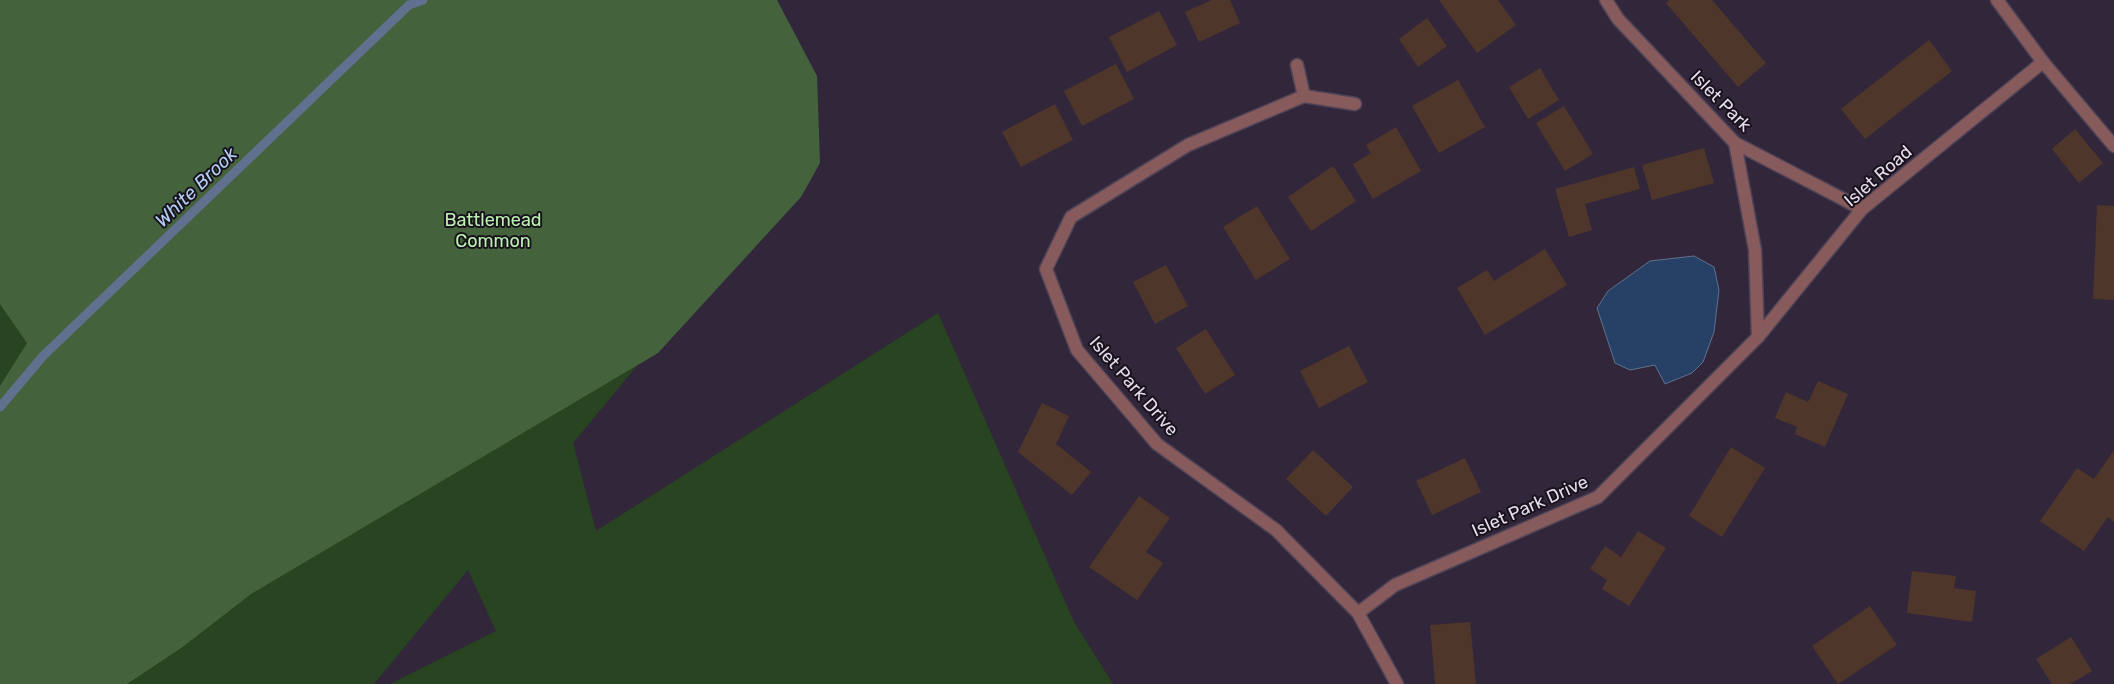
<svg xmlns="http://www.w3.org/2000/svg" width="2114" height="684" font-family="Rubik,sans-serif">
  <style>
    .green { fill: #284420 }
    .forest { fill: #44633c }
    .water { fill: #274166; stroke: #60708e }
    .lines { fill: none; stroke-linecap: round; stroke-linejoin: round }
    .stream { stroke: #60708e; stroke-width: 9 }
    .building { fill: #4f362b }
    .minor-casing { stroke: #4e4357; stroke-width: 15 }
    .minor { stroke: #875a5c; stroke-width: 12 }
    .labels { text-anchor: middle; dominant-baseline: central; stroke-width: 4; stroke-linejoin: round; paint-order: stroke }
    .street-label { font-size: 18px; fill: #e4ddeb; stroke: #17121b }
    .park-label { font-size: 18px; fill: #bdf2b1; stroke: #17121b }
    .water-label { font-size: 19px; font-style: italic; fill: #b3cef4; stroke: #17121b }
  </style>
  <rect width="100%" height="100%" fill="#32263b"/>
  <polygon class="green" points="0,0 786,186 573,443 596,531 938,313 1074,622 1113,684 390,684 496,631 468,570 374,684 0,684"/>
  <polygon class="forest" points="0,0 777,0 817,76 820,163 801,197 658,353 251,594 184,646 127,684 0,684 0,386 27,343 0,304"/>
  <polygon class="water" points="1694,256 1714,267 1719,290 1714,332 1703,362 1692,373 1665,384 1655,365 1630,370 1615,363 1597,308 1608,291 1650,261"/>
  <g class="lines">
    <polyline class="stream" points="0,407 43,356 409,5 423,0"/>
  </g>
  <g class="building">
    <polygon points="1212,0 1230,0 1240,23 1199,42 1185,12"/>
    <polygon points="1439,0 1498,0 1516,25 1477,53"/>
    <polygon points="1669,0 1712,0 1766,63 1738,87 1666,3"/>
    <polygon points="1159,11 1177,45 1127,72 1109,37"/>
    <polygon points="1427,18 1447,46 1418,67 1399,39"/>
    <polygon points="1929,40 1952,71 1865,139 1841,109"/>
    <polygon points="1116,64 1134,99 1082,126 1064,91"/>
    <polygon points="1540,68 1559,100 1528,119 1509,87"/>
    <polygon points="1458,80 1485,127 1439,153 1412,106"/>
    <polygon points="1055,104 1073,140 1021,167 1002,132"/>
    <polygon points="1564,106 1593,154 1565,171 1536,123"/>
    <polygon points="1396,127 1421,171 1373,199 1353,164 1371,153 1366,145"/>
    <polygon points="2075,129 2103,163 2079,183 2052,149"/>
    <polygon points="1704,148 1714,183 1652,200 1642,165"/>
    <polygon points="1333,166 1356,201 1311,231 1288,197"/>
    <polygon points="1634,167 1640,189 1585,204 1592,230 1569,237 1555,189"/>
    <polygon points="2097,205 2114,206 2114,300 2093,299"/>
    <polygon points="1257,206 1290,259 1256,280 1223,227"/>
    <polygon points="1545,249 1567,285 1485,335 1457,288 1487,270 1494,281"/>
    <polygon points="1166,265 1188,306 1155,324 1133,282"/>
    <polygon points="1206,329 1235,375 1205,394 1176,348"/>
    <polygon points="1349,346 1368,382 1319,408 1300,371"/>
    <polygon points="1818,381 1848,394 1825,447 1795,434 1797,427 1775,418 1786,392 1808,402"/>
    <polygon points="1042,403 1069,416 1056,444 1091,472 1072,495 1018,452"/>
    <polygon points="1731,447 1765,468 1722,537 1689,516"/>
    <polygon points="1313,450 1353,487 1326,516 1286,479"/>
    <polygon points="2114,450 2114,522 2108,517 2084,551 2040,521 2077,468 2094,479"/>
    <polygon points="1465,458 1481,492 1432,515 1416,481"/>
    <polygon points="1139,496 1170,518 1146,552 1163,563 1137,600 1089,567"/>
    <polygon points="1638,531 1666,548 1629,606 1602,589 1607,580 1590,569 1605,546 1621,557"/>
    <polygon points="1912,571 1956,576 1954,588 1976,591 1972,622 1907,613"/>
    <polygon points="1870,606 1897,645 1838,684 1812,646"/>
    <polygon points="1470,622 1476,684 1435,684 1430,625"/>
    <polygon points="2071,637 2092,671 2070,684 2052,684 2036,659"/>
  </g>
  <g class="lines">
    <g class="minor-casing">
      <g id="minor">
        <polyline points="1606,0 1618,19 1735,143 1862,209"/>
        <polyline points="2043,62 2114,146"/>
        <polyline points="1297,65 1304,96"/>
        <polyline points="1304,96 1188,145 1071,217 1046,269 1077,350 1157,444 1276,530 1358,613 1395,585 1598,497 1758,337 1862,209 2043,62 1997,0"/>
        <polyline points="1304,96 1355,104"/>
        <polyline points="1735,143 1755,250 1758,337"/>
        <polyline points="1358,613 1397,684"/>
      </g>
    </g>
    <use href="#minor" class="minor"/>
  </g>
  <g class="labels">
    <g class="street-label">
      <text transform="translate(1721 101) rotate(45)">Islet Park</text>
      <text transform="translate(1878 176) rotate(-41)">Islet Road</text>
      <text transform="translate(1134 386) rotate(49)">Islet Park Drive</text>
      <text transform="translate(1530 506) rotate(-24)">Islet Park Drive</text>
    </g>
    <g class="park-label">
      <text x="493" y="220">Battlemead<tspan x="493" dy="21">Common</tspan></text>
    </g>
    <g class="water-label">
      <text transform="translate(196 187) rotate(-44)">White Brook</text>
    </g>
  </g>
</svg>
